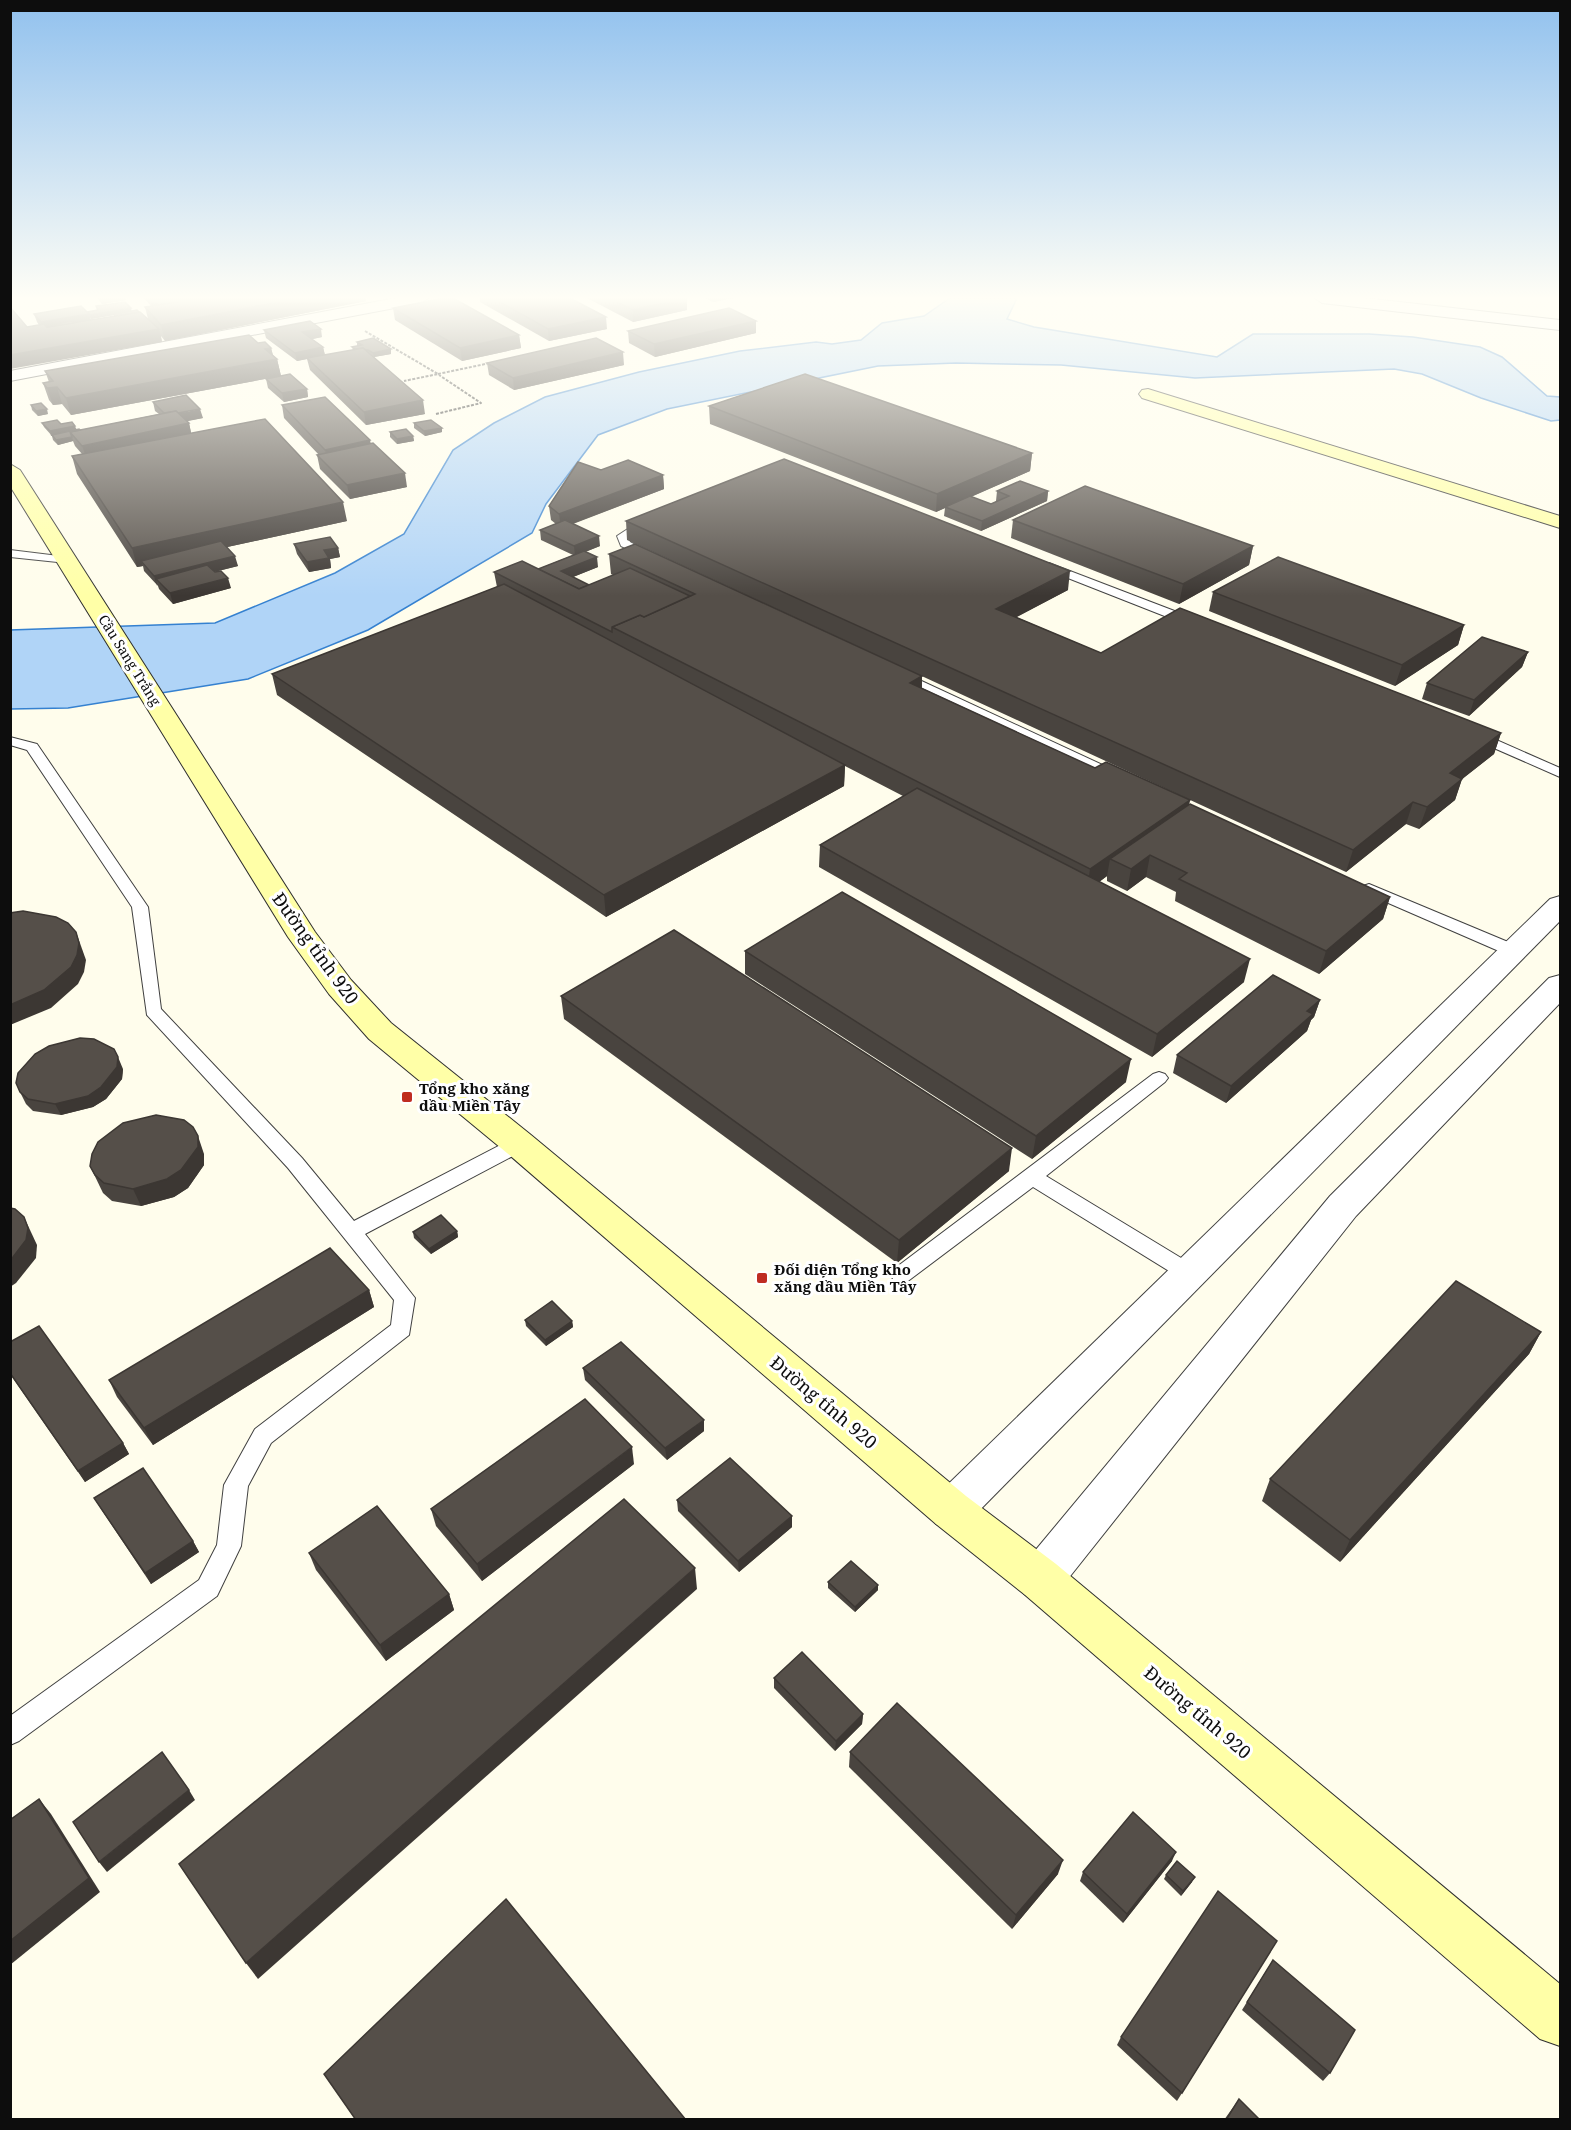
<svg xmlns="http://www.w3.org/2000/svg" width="1571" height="2130" font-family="'Noto Serif',serif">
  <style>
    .water { fill: #b0d4f7; stroke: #3581d0; stroke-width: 1.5 }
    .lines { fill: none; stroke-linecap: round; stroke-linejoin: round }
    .service-casing { stroke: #404040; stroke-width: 2 }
    .minor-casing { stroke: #404040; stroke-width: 2 }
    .tertiary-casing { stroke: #404040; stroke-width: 2 }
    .secondary-casing { stroke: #2f2f2f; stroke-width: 2 }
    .path { stroke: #2f2f2f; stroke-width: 2; stroke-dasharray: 3 1.5; stroke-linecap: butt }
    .service { fill: #fff; fill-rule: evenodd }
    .minor { fill: #fff; fill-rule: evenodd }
    .tertiary { fill: #fff; fill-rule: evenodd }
    .secondary { fill: #ffffa7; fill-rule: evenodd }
    .wall { fill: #49443f; fill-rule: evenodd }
    .shaded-wall { fill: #3c3733 }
    .building { fill: #554f49; stroke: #3c3733; stroke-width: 1.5 }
    .poi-dot { fill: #bf2c22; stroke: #fff; stroke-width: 2 }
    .labels { text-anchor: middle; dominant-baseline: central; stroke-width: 6; stroke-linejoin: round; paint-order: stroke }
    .far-street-label { font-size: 14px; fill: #0d0d0d; stroke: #fff }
    .poi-label { font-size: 15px; font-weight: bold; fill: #0d0d0d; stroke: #fff; text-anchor: start }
    .near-street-label { font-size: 18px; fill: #0d0d0d; stroke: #fff }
  </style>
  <rect width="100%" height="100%" fill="#fffdec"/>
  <polygon class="water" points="950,298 1017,298 1007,319 1034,327 1217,357 1253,334 1369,334 1413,337 1480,347 1502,357 1547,396 1560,397 1560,420 1551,421 1481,398 1422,374 1394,369 1195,378 1061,365 956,363 878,366 667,409 598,435 546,504 532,533 368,630 248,679 68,708 11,709 10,630 215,623 335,573 404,534 453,450 494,423 545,397 639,372 740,351 816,342 832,344 861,340 882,323 924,316"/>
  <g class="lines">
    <g class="service-casing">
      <g id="service">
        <polygon points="643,519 653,521 629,537 630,542 654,555 654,559 650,560 621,546 617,536"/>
        <polygon points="10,550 67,557 73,560 67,563 10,557"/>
        <polygon points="1049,563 1198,620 1200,623 1194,627 1190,626 1045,569 1043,567"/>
        <polygon points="900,671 1122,774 1124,777 1122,780 1112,780 895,678 895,672"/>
        <polygon points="1476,731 1560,768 1560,777 1471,738 1469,735"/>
        <polygon points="10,737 37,744 148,907 161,1009 302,1158 354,1221 512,1139 526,1139 529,1144 526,1149 365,1234 415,1298 409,1335 271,1443 248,1486 241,1546 217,1596 19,1741 10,1745 10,1716 199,1580 217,1545 224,1485 255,1429 391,1325 394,1300 288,1168 147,1015 132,907 27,750 10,745"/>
        <polygon points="1369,884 1520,947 1522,951 1514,956 1508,955 1363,892 1361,889 1363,886"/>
        <polygon points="1159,1072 1165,1074 1168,1078 1165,1082 1046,1176 1196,1267 1199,1273 1196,1279 1189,1281 1182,1279 1033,1187 908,1281 901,1283 894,1281 891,1275 894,1269 1153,1074"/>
      </g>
    </g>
    <g class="minor-casing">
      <polygon id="minor" points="1315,298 1364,298 1560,320 1560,330 1322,303"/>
    </g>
    <g class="tertiary-casing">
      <g id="tertiary">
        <polygon points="396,298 428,298 421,303 10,381 10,371"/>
        <polygon points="1560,896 1560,921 966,1524 951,1529 936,1524 929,1510 936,1496 1550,899"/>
        <polygon points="1560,975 1560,1003 1356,1216 1056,1594 1040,1600 1024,1594 1018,1579 1024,1564 1330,1196 1549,978"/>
      </g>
    </g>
    <g class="secondary-casing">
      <g id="secondary">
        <polygon points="1148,389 1560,516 1560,528 1142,398 1139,394 1142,390"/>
        <polygon points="10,464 20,470 315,932 351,980 391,1023 531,1135 966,1496 1056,1564 1560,1984 1560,2046 1540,2039 1024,1594 936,1524 507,1153 369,1039 329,994 288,937 10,486"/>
      </g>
    </g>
    <g class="path">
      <polyline points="365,331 438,374 404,381"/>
      <polyline points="438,374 490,363"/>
      <polyline points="436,414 481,403 439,375"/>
    </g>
    <use href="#service" class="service"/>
    <use href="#minor" class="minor"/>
    <use href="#tertiary" class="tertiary"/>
    <use href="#secondary" class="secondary"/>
  </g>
  <g class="wall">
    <polygon points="97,298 125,298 126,300 102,304"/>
    <path d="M144,298H365L366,301L165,341L161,336L162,342L27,327L39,325L37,322L34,314L87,312L97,310L96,306L132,311L148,319L145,307L151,306ZM114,315V316L91,320L90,318L91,319Z"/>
    <polygon points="480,298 570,298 607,329 549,341 480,302"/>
    <polygon points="587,298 687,298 687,310 633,322"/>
    <polygon points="705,298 733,298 713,302"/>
    <polygon points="393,308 519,335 521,348 462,361 395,320"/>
    <polygon points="756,321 756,333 655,357 629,343 628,331"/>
    <polygon points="264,330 322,337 312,339 323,347 325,355 353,350 352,347 357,346 357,342 391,349 391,354 374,357 425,414 366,425 310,370 307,359 297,361 266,338"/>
    <polygon points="258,343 271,348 273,355 277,359 281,376 71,415 62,404 53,405 49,400 43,383 49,382 45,371"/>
    <polygon points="487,363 624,365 514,390 489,375"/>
    <polygon points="266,379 307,389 308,397 284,402 268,388"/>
    <polygon points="153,402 203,418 186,421 189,423 191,433 347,521 227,547 238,566 214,572 231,588 173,604 159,589 158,586 144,571 143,566 137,567 77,474 72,456 82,454 75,446 73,441 58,445 53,440 52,436 44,427 42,423 61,424 80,430 159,414 155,411"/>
    <polygon points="31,405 48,414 38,416 32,410"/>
    <polygon points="282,405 371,444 407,487 350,499 320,469 317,455 319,455 284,418"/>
    <polygon points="709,406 1032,453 1030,471 971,497 991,504 997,501 996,501 997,491 1048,491 1047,501 981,531 944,516 945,508 936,512 710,424"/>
    <polygon points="414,423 442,428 442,432 425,436 414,428"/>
    <polygon points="390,432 413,436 414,441 397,444 390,437"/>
    <polygon points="601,470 663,475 664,489 573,524 600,546 585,552 598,567 573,577 589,585 613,575 611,574 609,554 922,676 922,688 1095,768 1190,800 1189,804 1390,897 1383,919 1319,974 1175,901 1176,892 1146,877 1127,891 1107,881 1107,876 1099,882 1244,982 1152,1057 819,867 820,845 903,796 845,766 844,786 606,917 277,695 272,674 497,587 494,572 538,569 573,555 541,540 540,530 556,524 551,520 549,506"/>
    <polygon points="1013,520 1253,546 1249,565 1179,604 1011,538"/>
    <polygon points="626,521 1068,590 1016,617 1101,653 1501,733 1494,754 1462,779 1455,800 1419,829 1406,824 1346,872 627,540"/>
    <polygon points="294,544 338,548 340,557 330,559 331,568 309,572 297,554"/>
    <polygon points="1213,592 1464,625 1458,645 1395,686 1209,611"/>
    <polygon points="1528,652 1522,667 1469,716 1422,699 1427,683"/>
    <polygon points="745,951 1126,1082 1032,1159 745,974"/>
    <polygon points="561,996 1009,1171 897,1263 564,1019"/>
    <polygon points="1320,1000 1314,1017 1311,1020 1307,1031 1226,1103 1173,1073 1177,1055"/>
    <polygon points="123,1069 122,1079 106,1099 93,1107 61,1115 33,1111 26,1104 20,1092"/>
    <polygon points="204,1154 204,1165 188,1188 174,1197 141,1206 112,1201 103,1193 90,1166"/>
    <polygon points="457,1231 458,1237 431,1254 414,1238 413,1232"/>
    <polygon points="369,1290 374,1307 153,1445 117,1397 109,1380"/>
    <polygon points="525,1320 572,1321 573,1327 546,1346 526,1326"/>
    <polygon points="1541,1332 1529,1354 1340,1562 1262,1501 1270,1479"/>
    <polygon points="10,1342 123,1443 129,1454 85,1482 10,1374"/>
    <polygon points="583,1368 704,1431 667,1460 585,1380"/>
    <polygon points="634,1464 482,1581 436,1526 431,1509"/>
    <polygon points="94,1498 193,1541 199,1552 151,1584 101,1509"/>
    <polygon points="677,1500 792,1527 739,1572 678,1511"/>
    <polygon points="309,1553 449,1594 454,1610 386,1661 316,1570"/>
    <polygon points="828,1582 878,1585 878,1590 855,1612 828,1588"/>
    <polygon points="774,1678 863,1714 862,1724 835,1751 774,1688"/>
    <polygon points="850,1752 1058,1874 1012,1929 849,1767"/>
    <polygon points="1172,1861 1123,1923 1080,1881 1083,1872"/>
    <polygon points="1166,1875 1192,1882 1181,1896 1164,1879"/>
    <polygon points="1277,1941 1177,2101 1117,2045 1121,2037"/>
    <polygon points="1273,1960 1330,2073 1323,2081 1242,2010"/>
    <polygon points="1239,2099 1260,2120 1224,2120"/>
  </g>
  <g class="shaded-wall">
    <polygon points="101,298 125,298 126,300 102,304"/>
    <polygon points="150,298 211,298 154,301 156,307 152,307"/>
    <polygon points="299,298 365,298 366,301 165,341 161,325"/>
    <polygon points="687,298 687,310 633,322 633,310"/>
    <polygon points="713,298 733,298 713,302"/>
    <polygon points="131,308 132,312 91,319 90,315"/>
    <polygon points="89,314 91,322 44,330 41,322"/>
    <polygon points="606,317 607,329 549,341 548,329"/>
    <polygon points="756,321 756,333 655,357 654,344"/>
    <polygon points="159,329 162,342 10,369 10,355"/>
    <polygon points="321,329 322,337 304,341 302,332"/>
    <polygon points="519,335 521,348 462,361 460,348"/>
    <polygon points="323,347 325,356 307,358 307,359 297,361 295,353"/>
    <polygon points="271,348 274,360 277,359 281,376 71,415 66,398"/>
    <polygon points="391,349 391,354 374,357 373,353"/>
    <polygon points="623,352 624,365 514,390 513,378"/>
    <polygon points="57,387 62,404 53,405 47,388"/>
    <polygon points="307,389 308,397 284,402 282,393"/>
    <polygon points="423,400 425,414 366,425 364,412"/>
    <polygon points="47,409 48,414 38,416 36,411"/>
    <polygon points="200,409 203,418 169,425 167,416"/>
    <polygon points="189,423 192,437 87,459 82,446"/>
    <polygon points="75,426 77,431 51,436 50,431"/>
    <polygon points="442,428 442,432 425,436 424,431"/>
    <polygon points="413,436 414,441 397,444 397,439"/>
    <polygon points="72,437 73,441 58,445 56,440"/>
    <polygon points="370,440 373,454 328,463 325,450"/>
    <polygon points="1032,453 1030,471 947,507 945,507 945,508 936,512 937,494"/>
    <polygon points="405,473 407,487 350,499 347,485"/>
    <polygon points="663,475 664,489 561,528 559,514"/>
    <polygon points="1048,491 1047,501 981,531 982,521"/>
    <polygon points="343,502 347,521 145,565 141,561 143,566 137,567 132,548"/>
    <polygon points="599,536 600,546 575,556 574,546"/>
    <polygon points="1253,546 1249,565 1179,604 1183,584"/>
    <polygon points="338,548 340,557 330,559 331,568 309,572 307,562 324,550"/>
    <polygon points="235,556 238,566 162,585 156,579 157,586 154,576"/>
    <polygon points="597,557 598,567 563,581 561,571"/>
    <polygon points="1070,571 1068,590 994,629 996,609"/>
    <polygon points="228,578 231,588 173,604 170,593"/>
    <polygon points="1464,625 1458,645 1395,686 1402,665"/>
    <polygon points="1528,652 1522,667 1469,716 1474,700"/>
    <polygon points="922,676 921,697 910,683"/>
    <polygon points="1501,733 1494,754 1442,795 1450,773"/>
    <polygon points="845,765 844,786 606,917 604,895"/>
    <polygon points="1462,779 1455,800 1419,829 1427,807"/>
    <polygon points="1190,800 1185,822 1110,859 1107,876 1087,891 1090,869"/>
    <polygon points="1413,802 1406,824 1346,872 1353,850"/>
    <polygon points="1150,855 1146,877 1127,891 1131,869"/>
    <polygon points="1390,897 1383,919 1319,974 1326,951"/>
    <polygon points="76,932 86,960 84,972 78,984 51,1008 10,1025 10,1005"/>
    <polygon points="1250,959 1244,982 1152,1057 1157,1034"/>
    <polygon points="1320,1000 1314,1017 1311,1020 1307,1031 1226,1103 1231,1086 1307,1011"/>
    <polygon points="118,1057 123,1069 122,1079 106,1099 93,1107 61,1115 55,1104"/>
    <polygon points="1131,1059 1126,1082 1032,1159 1036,1136"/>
    <polygon points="198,1136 204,1154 204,1165 188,1188 174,1197 141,1206 133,1189"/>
    <polygon points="1012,1148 1009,1171 897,1263 899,1240"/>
    <polygon points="24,1217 37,1245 36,1258 16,1283 10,1287 10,1261"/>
    <polygon points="457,1231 458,1237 431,1254 429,1249"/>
    <polygon points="369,1290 374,1307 153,1445 144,1428"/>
    <polygon points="572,1321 573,1327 546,1346 545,1340"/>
    <polygon points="1541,1332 1529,1354 1340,1562 1350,1540"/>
    <polygon points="704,1420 704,1431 667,1460 665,1448"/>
    <polygon points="123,1443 129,1454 85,1482 78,1471"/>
    <polygon points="632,1447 634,1464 482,1581 477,1564"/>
    <polygon points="792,1516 792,1527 739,1572 738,1561"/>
    <polygon points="193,1541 199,1552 151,1584 145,1573"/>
    <polygon points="695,1568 697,1589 258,1979 246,1963"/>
    <polygon points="878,1585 878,1590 855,1612 855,1607"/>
    <polygon points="449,1594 454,1610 386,1661 380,1645"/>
    <polygon points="863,1714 862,1724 835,1751 836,1741"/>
    <polygon points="189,1790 195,1800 107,1872 99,1862"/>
    <polygon points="39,1799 51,1814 100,1892 10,1965 10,1941"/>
    <polygon points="1176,1852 1172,1861 1123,1923 1127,1914"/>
    <polygon points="1063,1860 1058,1874 1012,1929 1016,1915"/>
    <polygon points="1195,1877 1192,1882 1181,1896 1183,1891"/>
  </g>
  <g class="building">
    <polygon points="175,298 202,298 158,305 154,301"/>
    <polygon points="202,298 299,298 161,325 145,307"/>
    <polygon points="444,298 453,298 519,335 460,348 393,308"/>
    <polygon points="493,298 570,298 606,317 548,329"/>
    <polygon points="609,298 687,298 633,310"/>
    <polygon points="125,302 131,308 90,315 87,312 98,310 96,306"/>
    <polygon points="81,306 89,314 41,322 34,314"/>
    <polygon points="10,307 27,327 44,324 47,327 140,312 159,329 10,355"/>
    <polygon points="729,308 756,321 654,344 628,331"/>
    <polygon points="137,310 139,312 115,316 114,314"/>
    <polygon points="72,321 74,323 47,327 46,326"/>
    <polygon points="310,321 321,329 302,332 323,347 295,353 264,330"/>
    <polygon points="249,335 258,343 265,342 271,348 265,349 277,359 66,398 57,387 47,388 43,383 53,381 45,371"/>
    <polygon points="373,338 391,349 373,353 368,350 366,350 363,348 355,349 352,347 362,345 357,342"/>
    <polygon points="596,338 623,352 513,378 487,363"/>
    <polygon points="363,348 423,400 364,412 307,358"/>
    <polygon points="290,374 307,389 282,393 266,379"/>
    <polygon points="805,374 1032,453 937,494 709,406"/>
    <polygon points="186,395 200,409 178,413 176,411 164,413 153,402"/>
    <polygon points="325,397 370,440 325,450 282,405"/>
    <polygon points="41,403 47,409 36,411 31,405"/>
    <polygon points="176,411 189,423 82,446 70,432"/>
    <polygon points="265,419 343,502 132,548 72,456"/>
    <polygon points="57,420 61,424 72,422 75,426 50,431 42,423"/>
    <polygon points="431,420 442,428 424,431 414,423"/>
    <polygon points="79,429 80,430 70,432 72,437 56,440 52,435"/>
    <polygon points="406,429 413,436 397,439 390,432"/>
    <polygon points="373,443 405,473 347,485 317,455"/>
    <polygon points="784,459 1070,571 996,609 1101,653 1180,608 1501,733 1450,773 1462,779 1427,807 1413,802 1353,850 626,521"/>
    <polygon points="628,460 663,475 559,514 549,506 578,462 601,470"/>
    <polygon points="1020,481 1048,491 982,521 945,507 970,496 991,504 1009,496 997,491"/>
    <polygon points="1085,486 1253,546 1183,584 1013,520"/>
    <polygon points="565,520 599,536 574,546 540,530"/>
    <polygon points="330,537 338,548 324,550 329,558 307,562 294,544"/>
    <polygon points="221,541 235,556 154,576 141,561"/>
    <polygon points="635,544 922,676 910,683 1095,768 1106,762 1190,800 1090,869 612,627 640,615 644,617 695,594 609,554"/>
    <polygon points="584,551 597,557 561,571 589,585 579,589 538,569"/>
    <polygon points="1278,557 1464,625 1402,665 1213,592"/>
    <polygon points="522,561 579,589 630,568 690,596 644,617 640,615 612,627 612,632 494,572"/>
    <polygon points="207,565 215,572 221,571 228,578 170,593 156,579"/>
    <polygon points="504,584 845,765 604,895 272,674"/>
    <polygon points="1482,637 1528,652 1474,700 1427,683"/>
    <polygon points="917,788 1250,959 1157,1034 820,845"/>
    <polygon points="1190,804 1390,897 1326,951 1179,879 1187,873 1150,855 1131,869 1110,859"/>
    <polygon points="842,892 1131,1059 1036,1136 745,951"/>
    <polygon points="23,911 56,917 68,923 76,932 79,943 77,955 71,967 44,990 10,1005 10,913"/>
    <polygon points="674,930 1012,1148 899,1240 561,996"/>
    <polygon points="1273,975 1320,1000 1307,1011 1313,1014 1231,1086 1177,1055"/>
    <polygon points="80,1038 94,1039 114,1049 118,1057 117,1067 101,1087 88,1096 55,1104 28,1099 20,1092 16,1083 18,1073 35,1054 49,1046"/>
    <polygon points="156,1115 184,1120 193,1127 198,1136 198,1147 181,1170 167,1179 133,1189 104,1183 95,1175 90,1166 92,1154 98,1142 123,1123"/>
    <polygon points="10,1208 15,1209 24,1217 28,1228 26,1240 10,1261"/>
    <polygon points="441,1215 457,1231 429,1249 413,1232"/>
    <polygon points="330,1248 369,1290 144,1428 109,1380"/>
    <polygon points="1456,1281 1541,1332 1350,1540 1270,1479"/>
    <polygon points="552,1301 572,1321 545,1340 525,1320"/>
    <polygon points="39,1326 123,1443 78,1471 10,1373 10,1342"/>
    <polygon points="621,1342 704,1420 665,1448 583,1368"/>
    <polygon points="585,1399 632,1447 477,1564 431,1509"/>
    <polygon points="730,1458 792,1516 738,1561 677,1500"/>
    <polygon points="143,1468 193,1541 145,1573 94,1498"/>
    <polygon points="624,1499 695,1568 246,1963 179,1864"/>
    <polygon points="377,1506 449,1594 380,1645 309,1553"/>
    <polygon points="851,1561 878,1585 855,1607 828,1582"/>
    <polygon points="802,1652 863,1714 836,1741 774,1678"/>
    <polygon points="897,1703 1063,1860 1016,1915 850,1752"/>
    <polygon points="162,1752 189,1790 99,1862 73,1822"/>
    <polygon points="39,1799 89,1878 10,1941 10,1820"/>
    <polygon points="1133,1812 1176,1852 1127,1914 1083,1872"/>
    <polygon points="1177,1861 1195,1877 1183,1891 1166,1875"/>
    <polygon points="1218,1891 1277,1941 1182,2093 1121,2037"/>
    <polygon points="506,1899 686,2120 356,2120 324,2074"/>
    <polygon points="1273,1960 1355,2030 1330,2073 1247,2002"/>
    <polygon points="1239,2099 1260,2120 1226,2120"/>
  </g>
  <linearGradient id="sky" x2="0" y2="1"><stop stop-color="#91c1ee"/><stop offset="0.5" stop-color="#fffef6"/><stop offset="1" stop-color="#fffef6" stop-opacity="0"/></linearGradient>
  <rect width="1571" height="596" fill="url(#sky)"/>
  <g class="poi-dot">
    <rect x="401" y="1091" width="12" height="12" rx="3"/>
    <rect x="756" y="1272" width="12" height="12" rx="3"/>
  </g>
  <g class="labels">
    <g class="far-street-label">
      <text transform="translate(130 660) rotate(58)">Cầu Sang Trắng</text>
    </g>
    <g class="poi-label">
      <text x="419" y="1088">Tổng kho xăng<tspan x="419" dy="17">dầu Miền Tây</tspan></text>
      <text x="774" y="1269">Đối diện Tổng kho<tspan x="774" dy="17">xăng dầu Miền Tây</tspan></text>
    </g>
    <g class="near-street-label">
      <text transform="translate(316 948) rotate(54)">Đường tỉnh 920</text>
      <text transform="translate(824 1402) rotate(40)">Đường tỉnh 920</text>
      <text transform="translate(1198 1712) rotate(40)">Đường tỉnh 920</text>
    </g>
  </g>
  <rect width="1571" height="2130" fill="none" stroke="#0d0d0d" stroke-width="24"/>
</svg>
